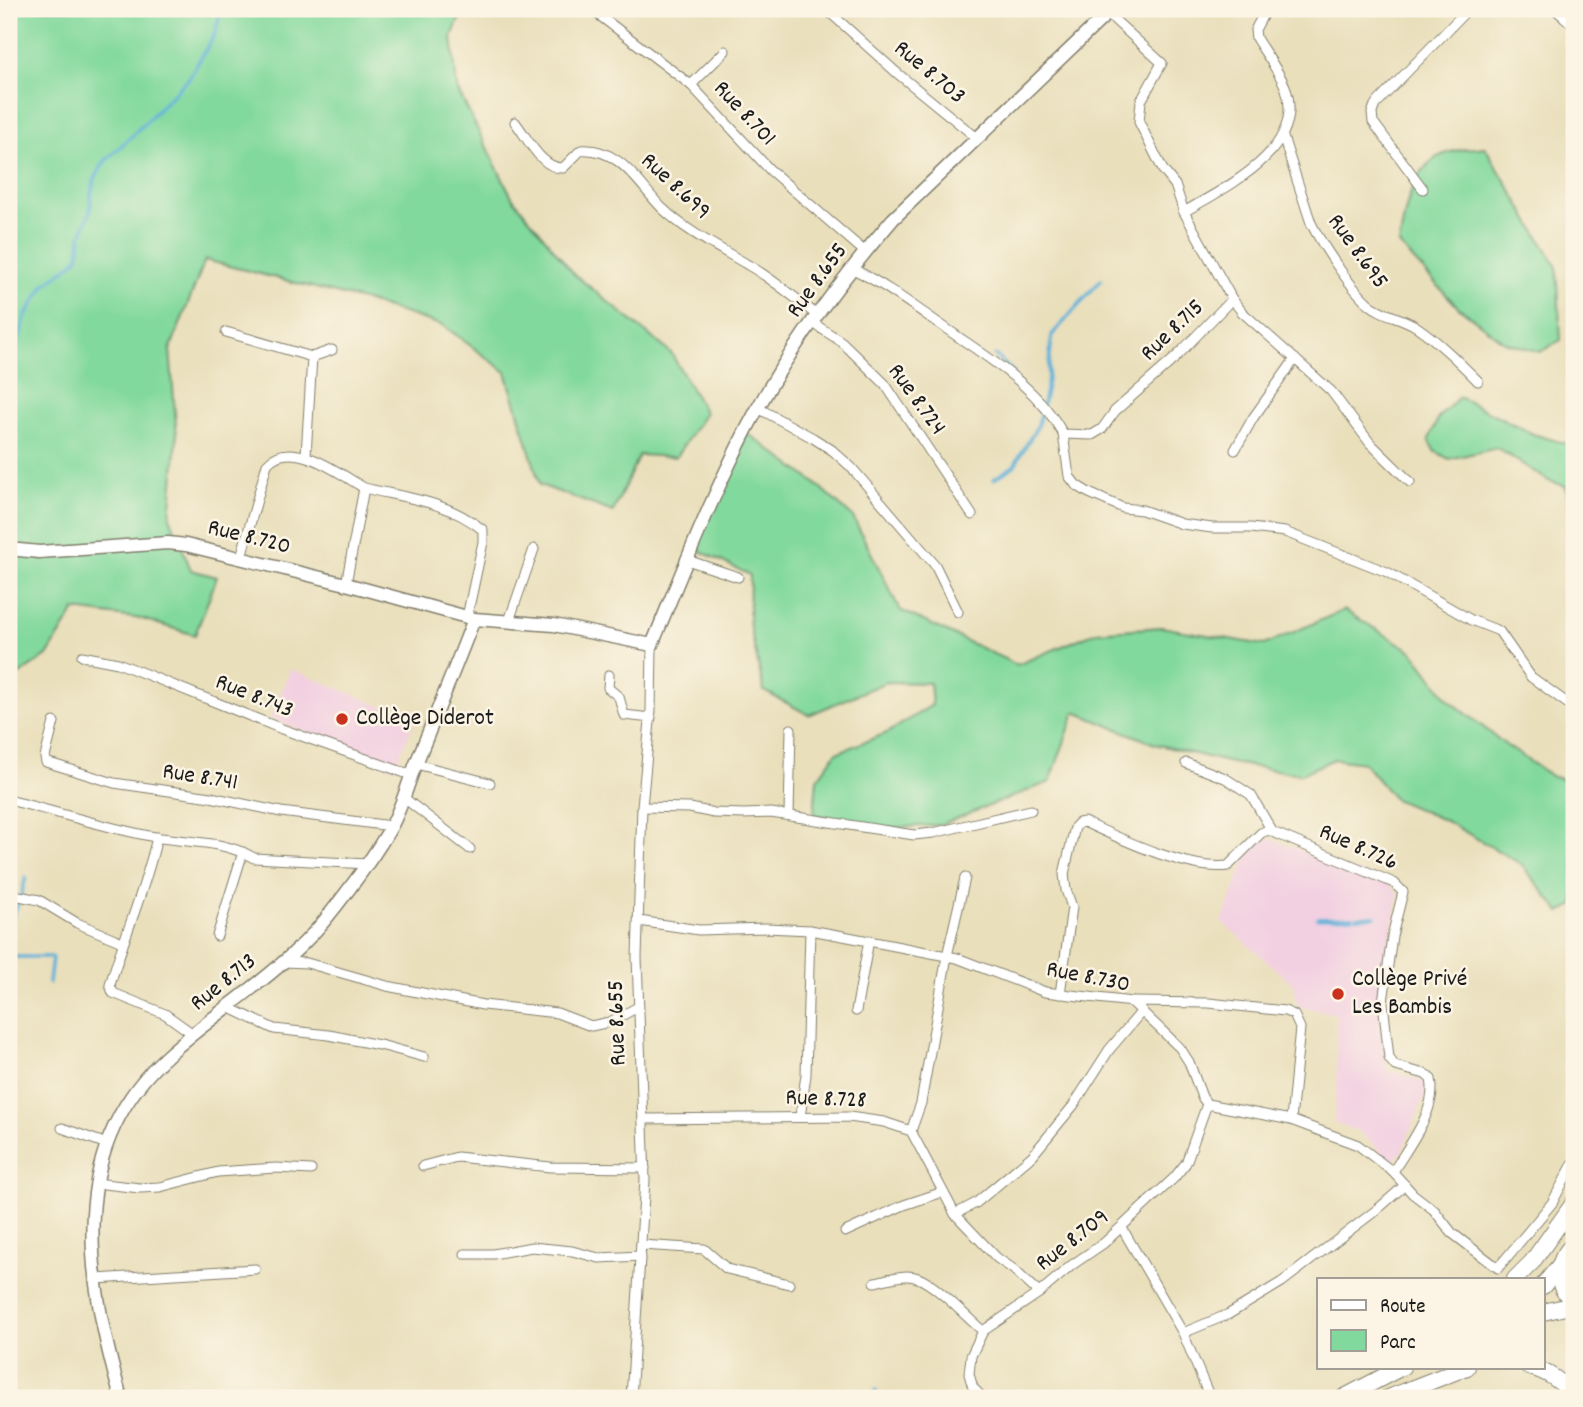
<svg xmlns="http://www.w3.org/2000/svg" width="1583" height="1407" font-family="Dekko,sans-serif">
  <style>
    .built { fill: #f2cfe1 }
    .green { fill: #82d99d; stroke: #4f7a5c; stroke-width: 2 }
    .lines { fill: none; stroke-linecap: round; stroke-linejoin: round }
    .stream { stroke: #5eb1d9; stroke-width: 3.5 }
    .street-casing { stroke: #827e6c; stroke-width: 11 }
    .secondary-casing { stroke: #827e6c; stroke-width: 15 }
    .highway-casing { stroke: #827e6c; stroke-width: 18 }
    .street { stroke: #fff; stroke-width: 9 }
    .secondary { stroke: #fff; stroke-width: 12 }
    .highway { stroke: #fff; stroke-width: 16 }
    .poi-dot { fill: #c8321e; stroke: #fcf5e5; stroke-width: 2.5 }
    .labels { text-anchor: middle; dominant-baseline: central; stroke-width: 5; stroke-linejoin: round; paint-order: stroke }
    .street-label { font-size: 24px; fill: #1c1c1c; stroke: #fcf5e5 }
    .poi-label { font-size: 24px; fill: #1c1c1c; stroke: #fcf5e5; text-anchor: start }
  </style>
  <rect width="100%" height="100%" fill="#fcf5e5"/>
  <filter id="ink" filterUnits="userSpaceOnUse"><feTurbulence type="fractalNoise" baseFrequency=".0143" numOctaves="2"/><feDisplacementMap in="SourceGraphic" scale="14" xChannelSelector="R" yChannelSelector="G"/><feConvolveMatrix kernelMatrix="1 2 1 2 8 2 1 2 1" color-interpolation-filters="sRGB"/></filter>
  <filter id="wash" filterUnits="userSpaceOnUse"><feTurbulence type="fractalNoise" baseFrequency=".00686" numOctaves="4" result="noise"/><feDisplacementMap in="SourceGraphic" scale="28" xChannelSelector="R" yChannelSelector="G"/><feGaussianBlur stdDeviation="1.57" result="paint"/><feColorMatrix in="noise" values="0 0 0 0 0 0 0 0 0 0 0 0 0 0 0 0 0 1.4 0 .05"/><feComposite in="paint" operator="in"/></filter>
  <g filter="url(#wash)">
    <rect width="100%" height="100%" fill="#e9dfbb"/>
    <g class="built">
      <polygon points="291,669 415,720 394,768 270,718"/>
      <polygon points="1263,836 1389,884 1398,894 1379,1003 1387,1070 1423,1081 1427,1090 1401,1153 1392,1162 1360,1132 1334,1123 1337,1087 1336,1014 1297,1006 1294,985 1222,922 1253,841"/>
    </g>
    <g class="green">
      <polygon points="9,9 463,9 452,37 457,89 512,197 574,274 671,353 705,413 676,457 639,455 613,512 540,485 506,372 444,326 363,300 205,260 170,350 177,438 170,517 191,570 217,577 195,635 142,619 75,610 47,656 9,681"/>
      <path d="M1485,147L1557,267L1561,340L1540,352L1504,342L1458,307L1399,245C1404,214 1410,169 1442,155C1454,149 1472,149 1485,147Z"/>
      <polygon points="1459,397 1533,434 1574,446 1574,534 1566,486 1549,481 1497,448 1449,459 1434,451 1429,439 1439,417"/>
      <polygon points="746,432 814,482 853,517 900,610 1017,665 1096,632 1161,627 1264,645 1344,610 1412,651 1448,699 1507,746 1553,777 1574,781 1574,905 1560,912 1521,864 1446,821 1394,799 1364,763 1334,759 1301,774 1231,763 1155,744 1075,712 1050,782 940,825 870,829 814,814 817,779 836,753 887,733 932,705 930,683 886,682 809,715 764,691 749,622 750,575 698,550 697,537"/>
    </g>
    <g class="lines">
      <g class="stream">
        <polyline points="995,355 1014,373"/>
        <polyline points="9,392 16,349 26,315 45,285 73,263 79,256 81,235 90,212 91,195 95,178 105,161 132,136 189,78 216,32 215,34 221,9"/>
        <polyline points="9,405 9,421"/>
        <polyline points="994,479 1014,466 1038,425 1047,386 1052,335 1101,280"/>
        <polyline points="9,527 17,534 16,545"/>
        <polyline points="9,564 14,552"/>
        <polyline points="1357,917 1375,916"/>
        <polyline points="1317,918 1353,917"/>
        <polyline points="9,926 21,896 26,877"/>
        <polyline points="9,957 52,957 49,983"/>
        <polyline points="876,1390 877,1398"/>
      </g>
    </g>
  </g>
  <g filter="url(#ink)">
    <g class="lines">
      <g class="street-casing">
        <g id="street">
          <polyline points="591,9 691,85 770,170 865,252"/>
          <polyline points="826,9 897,73 977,138"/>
          <polyline points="1555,9 1574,26"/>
          <polyline points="1107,13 1162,63 1141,101 1139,122 1163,170 1175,185 1184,212"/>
          <polyline points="691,85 725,51"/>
          <path d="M515,122C527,137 541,169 563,168L581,150C620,147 639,185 662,208C687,232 718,247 748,265C773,279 795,298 818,316"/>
          <path d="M1283,137L1311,223C1322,245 1349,286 1368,303C1381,315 1402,317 1417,327C1439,342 1459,362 1478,381"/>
          <polyline points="1423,189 1373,122 1372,113 1375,105 1468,9"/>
          <path d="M853,269C886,285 915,307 944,327C986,357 1038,386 1063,434L1092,435L1102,429L1115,411L1174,359L1232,299L1184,212C1226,187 1306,150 1286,89C1281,74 1265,53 1256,38L1255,30L1266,9"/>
          <polyline points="1232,299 1242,312 1331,391 1370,443 1410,482"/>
          <polyline points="813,323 842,342 885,384 972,515"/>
          <polyline points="226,332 312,357 306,455"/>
          <polyline points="312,357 332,350"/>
          <polyline points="758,408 813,438 832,450 851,467 935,565 958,612"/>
          <polyline points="1063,434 1069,476 1076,485 1089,493 1123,508 1142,510 1182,524 1212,528 1251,528 1285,532 1387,572 1471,620 1499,631 1531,677 1574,708"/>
          <polyline points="1235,450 1253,418 1295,359"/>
          <path d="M364,488C406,498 448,501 483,530V542L467,617"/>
          <path d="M241,557L267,464C291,436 340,474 364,488L346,584"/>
          <polyline points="687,560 738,577"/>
          <polyline points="509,621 534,549"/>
          <polyline points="82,656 118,663 282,729 411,775"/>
          <polyline points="609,675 608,688 619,697 624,715 651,718"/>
          <polyline points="54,722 45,757 46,762 114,783 211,797 281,812 391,826"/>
          <polyline points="1186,763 1225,778 1251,795 1272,831"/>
          <polyline points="416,764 490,783"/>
          <polyline points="404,798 470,849"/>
          <path d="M9,800C57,812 106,828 155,837C189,843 223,840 254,858L368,864"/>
          <polyline points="642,807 690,808 714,813 744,814 771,813 914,835 933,833 1031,810"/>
          <polyline points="789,815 791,729"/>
          <path d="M157,837C146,888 124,936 110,985L113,993L165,1014L193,1034"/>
          <polyline points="9,894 39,900 77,923 122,942"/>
          <polyline points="639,921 699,930 766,928 810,930 843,936 957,958 1045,992 1132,1002 1180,1048 1189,1062 1202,1097 1207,1104 1291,1120 1358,1145 1393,1172 1413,1194 1434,1210 1452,1233 1498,1268 1552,1203 1574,1162"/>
          <polyline points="217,936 243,852"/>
          <polyline points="284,962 307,963 387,986 483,1005 557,1013 591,1026 610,1022 638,1007"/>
          <path d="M1060,994L1072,907L1066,890L1064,874L1075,827L1079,823L1084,822C1121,839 1188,871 1228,866L1261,833L1268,830L1394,883L1403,892L1392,936L1383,1002L1389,1058L1395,1066L1425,1074L1431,1079C1438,1110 1408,1146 1393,1172"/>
          <polyline points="1132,1002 1209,1003 1285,1011 1294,1015 1300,1028 1291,1120"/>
          <polyline points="228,1007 274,1029 329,1035 384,1046 424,1057"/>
          <polyline points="856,1011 869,940"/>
          <polyline points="800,1117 806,1075 810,930"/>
          <polyline points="644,1119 849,1117 884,1122 911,1131 955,1214 997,1258 1013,1269 1039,1293"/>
          <polyline points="62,1128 107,1144"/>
          <polyline points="911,1131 921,1103 947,956 965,878"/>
          <polyline points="423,1166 457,1157 550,1167 645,1168"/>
          <polyline points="95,1183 140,1188 160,1187 218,1172 276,1168 311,1170"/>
          <polyline points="955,1214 976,1203 1032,1156 1073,1106 1109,1050 1142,1011"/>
          <polyline points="1122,1228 1183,1333 1210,1398"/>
          <polyline points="845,1232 904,1205 943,1192"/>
          <polyline points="641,1245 704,1249 727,1269 789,1284"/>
          <polyline points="465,1254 493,1254 532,1247 572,1251 599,1258 641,1256"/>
          <polyline points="96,1279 255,1269"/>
          <path d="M875,1282C889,1279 905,1273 918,1278C937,1285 966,1317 983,1331"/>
          <polyline points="1183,1333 1229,1314 1282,1282 1379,1208 1405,1185"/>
          <polyline points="631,1398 645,1180 637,957 642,807 651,710 652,645"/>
          <polyline points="983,1398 973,1388 969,1374 971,1356 983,1331 1039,1293 1072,1265 1104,1243 1174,1178 1186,1163 1207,1104"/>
        </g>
      </g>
      <g class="secondary-casing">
        <g id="secondary">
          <path d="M9,549L39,552L168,543L186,545L346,584L474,619L554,625L652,645C685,565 717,482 759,406C796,339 844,276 893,219L1112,9"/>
          <path d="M121,1398C87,1278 64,1147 169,1054C220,1009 281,973 325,920C349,890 373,859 392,825C402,806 407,786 415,766C435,717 455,668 474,619"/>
        </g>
      </g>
      <g class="highway-casing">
        <g id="highway">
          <path d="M1574,1244C1556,1260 1553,1286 1574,1301"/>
          <polyline points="1515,1279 1532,1262 1574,1203"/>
          <polyline points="1543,1286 1560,1265"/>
          <polyline points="1543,1312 1574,1305"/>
          <path d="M1529,1367C1548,1371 1561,1382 1574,1395"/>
          <polyline points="1343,1398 1402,1367"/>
          <polyline points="1388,1398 1467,1367"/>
        </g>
      </g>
      <use href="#street" class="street"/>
      <use href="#secondary" class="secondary"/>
      <use href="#highway" class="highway"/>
    </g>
  </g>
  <g class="poi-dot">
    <circle cx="342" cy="719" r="7"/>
    <circle cx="1338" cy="994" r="7"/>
  </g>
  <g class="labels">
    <g class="street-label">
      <text transform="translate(929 73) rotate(40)">Rue 8.703</text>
      <text transform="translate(744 114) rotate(47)">Rue 8.701</text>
      <text transform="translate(675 187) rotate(43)">Rue 8.699</text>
      <text transform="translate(1357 252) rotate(54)">Rue 8.695</text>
      <text transform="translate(818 281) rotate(-54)">Rue 8.655</text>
      <text transform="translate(1173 331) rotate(-44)">Rue 8.715</text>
      <text transform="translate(916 400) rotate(54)">Rue 8.724</text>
      <text transform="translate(249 538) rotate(14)">Rue 8.720</text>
      <text transform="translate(254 697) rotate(22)">Rue 8.743</text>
      <text transform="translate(200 778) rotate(9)">Rue 8.741</text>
      <text transform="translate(1358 848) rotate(24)">Rue 8.726</text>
      <text transform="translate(1088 978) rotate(11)">Rue 8.730</text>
      <text transform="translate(224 983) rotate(-39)">Rue 8.713</text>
      <text transform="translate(618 1023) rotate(-92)">Rue 8.655</text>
      <text transform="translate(826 1100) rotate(2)">Rue 8.728</text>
      <text transform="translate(1073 1241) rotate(-38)">Rue 8.709</text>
    </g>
    <g class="poi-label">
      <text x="356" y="719">Collège Diderot</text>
      <text x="1352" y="980">Collège Privé<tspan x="1352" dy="28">Les Bambis</tspan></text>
    </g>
  </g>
  <rect width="1583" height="1407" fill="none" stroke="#fcf5e5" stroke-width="35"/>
  <rect x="1317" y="1278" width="228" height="91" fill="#fcf5e5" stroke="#a29e95" stroke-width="2"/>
  <rect x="1331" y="1300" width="35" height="10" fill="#ffffff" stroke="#a29e95" stroke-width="2"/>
  <text x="1380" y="1312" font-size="21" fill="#1c1c1c">Route</text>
  <rect x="1331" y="1330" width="35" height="21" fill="#82d99d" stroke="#a29e95" stroke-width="2"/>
  <text x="1380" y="1348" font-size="21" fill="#1c1c1c">Parc</text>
</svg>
